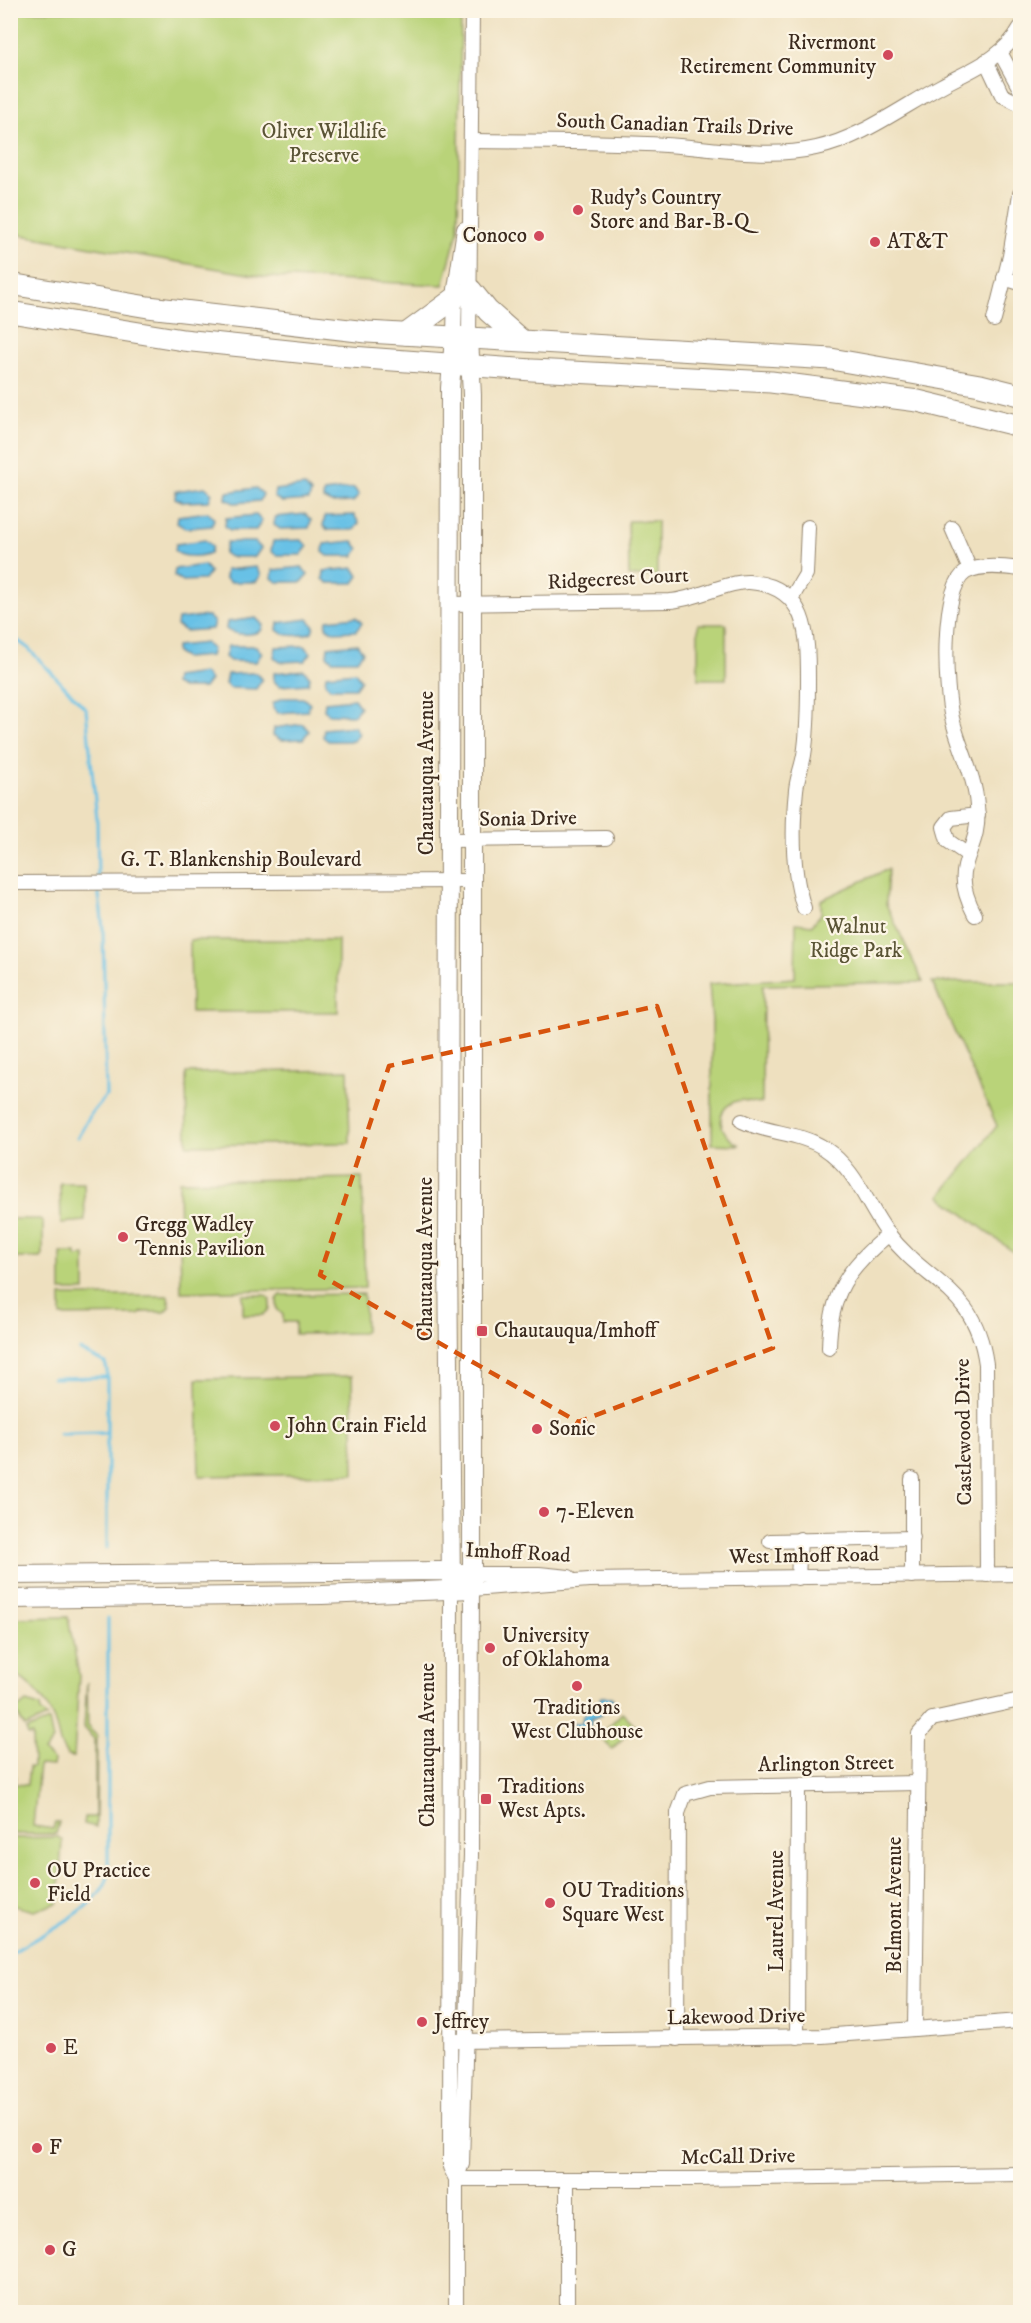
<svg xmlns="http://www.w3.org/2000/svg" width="1031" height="2323" font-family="'IM FELL DW Pica',serif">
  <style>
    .green { fill: #b9d379; stroke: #7a7e4c; stroke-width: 1.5 }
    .water { fill: #68c1e6; stroke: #527682; stroke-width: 1.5 }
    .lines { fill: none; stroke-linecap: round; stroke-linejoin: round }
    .stream { stroke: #68c1e6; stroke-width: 3 }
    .minor-casing { stroke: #94856e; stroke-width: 16 }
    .major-casing { stroke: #94856e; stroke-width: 20 }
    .highway-casing { stroke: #94856e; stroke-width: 23 }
    .minor { stroke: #fff; stroke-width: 14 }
    .major { stroke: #fff; stroke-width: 18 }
    .highway { stroke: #fff; stroke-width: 21 }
    .marked { fill: none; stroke: #d7540e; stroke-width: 4.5; stroke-dasharray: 12 8; stroke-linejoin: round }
    .poi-dot { fill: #d1495b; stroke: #fcf5e5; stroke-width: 2 }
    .labels { text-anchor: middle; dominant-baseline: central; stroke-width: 4.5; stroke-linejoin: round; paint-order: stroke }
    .poi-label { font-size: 21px; fill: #3b2a1e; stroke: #fcf5e5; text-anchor: start }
    .street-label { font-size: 21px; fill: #3b2a1e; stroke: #fcf5e5 }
    .park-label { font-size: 21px; fill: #5a5435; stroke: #fcf5e5 }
  </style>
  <rect width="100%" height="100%" fill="#fcf5e5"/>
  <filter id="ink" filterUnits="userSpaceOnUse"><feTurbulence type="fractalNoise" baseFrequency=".0167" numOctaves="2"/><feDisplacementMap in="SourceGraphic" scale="12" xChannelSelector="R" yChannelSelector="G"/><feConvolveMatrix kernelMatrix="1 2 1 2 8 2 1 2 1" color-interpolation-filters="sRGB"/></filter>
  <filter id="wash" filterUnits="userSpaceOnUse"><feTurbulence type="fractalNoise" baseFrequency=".008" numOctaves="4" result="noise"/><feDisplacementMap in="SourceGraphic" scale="24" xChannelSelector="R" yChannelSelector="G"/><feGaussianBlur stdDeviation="1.35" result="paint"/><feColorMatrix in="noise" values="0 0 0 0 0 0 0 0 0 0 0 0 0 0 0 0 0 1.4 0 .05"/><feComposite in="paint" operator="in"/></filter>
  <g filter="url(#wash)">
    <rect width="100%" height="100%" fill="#eee0bf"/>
    <g class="green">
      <polygon points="10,11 461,11 458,231 443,285 265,277 11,233"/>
      <polygon points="628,521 657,521 657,576 629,576"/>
      <rect x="698" y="624" width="28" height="55"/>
      <path d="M888,869L886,904L923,982L763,985L762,1103C752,1104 744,1097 734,1102C711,1112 722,1138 740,1145L712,1144V1021L709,984L795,978L796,923L812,925L821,914V900Z"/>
      <polygon points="190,940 338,940 338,1012 191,1012"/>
      <polygon points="932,982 1020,982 1020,1257 940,1196 997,1126"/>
      <polygon points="348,1070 350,1143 187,1145 186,1073"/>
      <polygon points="362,1178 365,1288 181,1292 179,1181"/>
      <polygon points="60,1183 84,1183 85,1221 61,1223"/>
      <polygon points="10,1219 40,1219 43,1222 43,1255 41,1258 11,1258"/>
      <polygon points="61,1253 76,1253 76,1257 85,1256 85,1291 61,1291"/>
      <polygon points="364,1294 365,1331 362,1333 295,1334 295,1322 283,1322 283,1315 277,1309 277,1299 281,1295"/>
      <polygon points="243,1295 265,1295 270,1299 270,1309 263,1315 243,1315"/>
      <polygon points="61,1296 168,1296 170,1307 165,1312 143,1312 138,1315 61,1316"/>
      <polygon points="352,1376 354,1474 199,1476 197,1379"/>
      <path d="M68,1617L79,1675L74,1757L68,1756C58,1744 60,1740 56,1726C49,1704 35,1687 16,1675L15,1648L10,1645L11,1618Z"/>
      <polygon points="87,1682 88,1727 97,1736 96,1827 84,1824 85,1817 95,1817 95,1740 84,1728"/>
      <polygon points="26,1702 40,1706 41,1712 47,1717 25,1727 15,1711"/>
      <polygon points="622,1713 635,1726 612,1749 599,1736"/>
      <polygon points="49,1721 53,1740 44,1752 54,1761 53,1766 39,1765 33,1826 53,1829 55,1822 59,1822 56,1834 11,1834 11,1776 15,1776 14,1784 27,1785 29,1767 33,1767 32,1735 28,1736 26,1730"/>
      <polygon points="58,1837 62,1840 58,1903 34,1911 11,1905 11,1838"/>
    </g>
    <g class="water">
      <polygon points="305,486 311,493 309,500 282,502 274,497 275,490"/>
      <polygon points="205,487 212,493 209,501 183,502 175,498 176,491"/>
      <polygon points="256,488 263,494 260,501 234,503 226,499 227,492"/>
      <polygon points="354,488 359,495 353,502 331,503 323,499 324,492"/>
      <polygon points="208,512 214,519 212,526 185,528 177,523 178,516"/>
      <polygon points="305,514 311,520 309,528 280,529 274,525 275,517"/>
      <polygon points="256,515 262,521 256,530 230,530 225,526 226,518"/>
      <polygon points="354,515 359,523 354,530 328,530 323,526 325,516"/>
      <path d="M205,540L212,546L210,553C200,557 182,558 175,551L176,544Z"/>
      <polygon points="301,540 308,546 301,555 276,555 271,551 273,541"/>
      <polygon points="353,541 359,549 354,556 328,556 323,552 324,544"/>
      <polygon points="227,542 255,542 261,548 255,557 230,557 224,553"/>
      <polygon points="204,565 210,572 204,580 182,581 174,576 175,569"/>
      <polygon points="256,567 261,575 256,582 230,582 225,578 226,570"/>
      <polygon points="302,567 308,575 302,582 277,582 272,578 273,570"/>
      <polygon points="354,568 359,576 354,583 328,583 323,579 324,571"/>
      <polygon points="208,616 214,622 212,629 185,631 177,626 178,619"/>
      <polygon points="356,617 362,623 356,631 334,632 326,627 327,620"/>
      <path d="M256,618L263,625L261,631C252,635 234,636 226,629L227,622Z"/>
      <path d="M308,619L314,626L312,632C303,636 285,638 277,630L278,623Z"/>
      <polygon points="206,643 212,649 210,656 184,658 176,653 176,646"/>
      <polygon points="357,644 363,652 357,660 332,660 327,655 328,647"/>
      <polygon points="228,646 256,646 262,653 256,662 230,661 225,657"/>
      <polygon points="305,646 311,653 305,661 280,662 274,657 276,647"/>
      <polygon points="304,670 310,677 308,684 279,686 274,681 274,673"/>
      <polygon points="355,672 361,680 355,688 330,688 325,683 326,675"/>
      <polygon points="204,673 210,680 204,688 182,688 174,684 175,677"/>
      <polygon points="256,673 262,680 256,689 230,688 225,684 227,674"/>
      <polygon points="282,698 303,698 310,704 307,711 278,713 273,708 273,703"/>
      <polygon points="354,699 360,707 354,715 329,714 324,710 325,702"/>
      <polygon points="303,724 309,731 303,739 281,740 273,735 274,728"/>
      <polygon points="354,726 359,734 354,741 328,741 323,737 324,729"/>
      <polygon points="601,1697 612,1697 614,1702 603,1705 601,1715 591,1719 590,1728 573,1730 573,1723 582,1723 583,1715 588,1713 590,1707 598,1703"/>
    </g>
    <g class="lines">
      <g class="stream">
        <polyline points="10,635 28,648 86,709 97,820 98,880"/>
        <polyline points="78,1137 91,1114 106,1096 103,928 98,887"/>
        <polyline points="80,1350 105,1363 107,1370 107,1548"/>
        <polyline points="53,1378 105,1377"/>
        <polyline points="59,1434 106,1433"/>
        <path d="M10,1954C38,1935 97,1911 108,1877V1618"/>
      </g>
    </g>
  </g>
  <g filter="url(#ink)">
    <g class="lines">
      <g class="minor-casing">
        <g id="minor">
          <polyline points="1000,52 1020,89"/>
          <polyline points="986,61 1002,95 1020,104"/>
          <path d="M471,141C536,142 601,141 666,145C715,148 768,159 816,148C860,139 902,107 941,86C970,70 1004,58 1020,28"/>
          <polyline points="1004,278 1020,283"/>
          <polyline points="994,320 1010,256 1020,194"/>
          <polyline points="454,337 455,289 464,229"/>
          <polyline points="469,338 472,10"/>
          <polyline points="952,528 970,570"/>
          <polyline points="791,599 806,574 808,527"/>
          <path d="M450,604L670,601C697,599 728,581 749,582C809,586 808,637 808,682C808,706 808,731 804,755C802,767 797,778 796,790C792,829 792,872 804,908"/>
          <polyline points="450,840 606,838"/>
          <polyline points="968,855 948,841 944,827 951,818 978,815"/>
          <polyline points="10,883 471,881"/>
          <path d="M975,915C946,860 982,857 977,806C975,775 959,748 952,718C945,690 940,588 966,572C981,564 1005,567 1020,569"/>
          <path d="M742,1121C769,1134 799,1132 824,1148C856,1169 866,1203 887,1232C927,1286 975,1286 986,1364L987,1575"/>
          <path d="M829,1348C830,1294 847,1268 889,1234"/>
          <polyline points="912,1479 912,1576"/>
          <polyline points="770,1541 913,1538"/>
          <polyline points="472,1574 539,1574 569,1577"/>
          <polyline points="798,1578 800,1539"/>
          <polyline points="451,1589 450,2167 456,2179"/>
          <polyline points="915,2028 919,1734 932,1719 1020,1700"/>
          <polyline points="797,2037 798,1786"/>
          <polyline points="677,2039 678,1813 685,1794 710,1787 917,1783"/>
          <polyline points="456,2041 822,2036 1020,2021"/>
          <polyline points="456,2179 696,2179 1020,2174"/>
          <polyline points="567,2180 567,2312"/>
          <polyline points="456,2312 456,2179 462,2164 471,1855 472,1589 589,1580 1020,1574"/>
        </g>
      </g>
      <g class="major-casing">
        <g id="major">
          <polyline points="10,1575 440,1571 462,1573"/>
          <polyline points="451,1589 448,1251 450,388 454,337"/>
          <polyline points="10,1599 322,1595 472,1589 472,395 469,338"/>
        </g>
      </g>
      <g class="highway-casing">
        <g id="highway">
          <polyline points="10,284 148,307 367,332 831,359 980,385 1020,395"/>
          <polyline points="471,290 488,311 521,340"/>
          <polyline points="10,312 183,340 337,356 532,370 771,382 918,401 1020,426"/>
          <polyline points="406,334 455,298"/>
        </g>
      </g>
      <use href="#minor" class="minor"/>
      <use href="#major" class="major"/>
      <use href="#highway" class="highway"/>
    </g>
  </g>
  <path class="marked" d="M657,1006L773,1348L578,1422L320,1275L389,1066Z"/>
  <g class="poi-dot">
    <circle cx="888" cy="55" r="6"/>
    <circle cx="578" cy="210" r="6"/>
    <circle cx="539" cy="236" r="6"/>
    <circle cx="875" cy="242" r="6"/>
    <circle cx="123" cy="1237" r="6"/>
    <rect x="476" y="1325" width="12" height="12" rx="3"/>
    <circle cx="275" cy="1426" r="6"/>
    <circle cx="537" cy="1429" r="6"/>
    <circle cx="544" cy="1512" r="6"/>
    <circle cx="490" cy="1648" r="6"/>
    <circle cx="577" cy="1686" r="6"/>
    <rect x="480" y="1793" width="12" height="12" rx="3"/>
    <circle cx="35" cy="1883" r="6"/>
    <circle cx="550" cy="1903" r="6"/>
    <circle cx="422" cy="2022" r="6"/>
    <circle cx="51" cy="2048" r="6"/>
    <circle cx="37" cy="2148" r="6"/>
    <circle cx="50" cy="2250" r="6"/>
  </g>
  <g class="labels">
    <g class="poi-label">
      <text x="876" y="43" text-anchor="end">Rivermont<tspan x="876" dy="24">Retirement Community</tspan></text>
      <text x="590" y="198">Rudy's Country<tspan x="590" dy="24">Store and Bar-B-Q</tspan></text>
      <text x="527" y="236" text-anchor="end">Conoco</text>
      <text x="887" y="242">AT&amp;T</text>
      <text x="135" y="1225">Gregg Wadley<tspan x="135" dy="24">Tennis Pavilion</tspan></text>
      <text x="494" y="1331">Chautauqua/Imhoff</text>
      <text x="287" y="1426">John Crain Field</text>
      <text x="549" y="1429">Sonic</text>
      <text x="556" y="1512">7-Eleven</text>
      <text x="502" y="1636">University<tspan x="502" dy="24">of Oklahoma</tspan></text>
      <text x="577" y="1708" text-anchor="middle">Traditions<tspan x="577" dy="24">West Clubhouse</tspan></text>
      <text x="498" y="1787">Traditions<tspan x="498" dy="24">West Apts.</tspan></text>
      <text x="47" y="1871">OU Practice<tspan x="47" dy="24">Field</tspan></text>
      <text x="562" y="1891">OU Traditions<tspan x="562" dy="24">Square West</tspan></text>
      <text x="434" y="2022">Jeffrey</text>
      <text x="63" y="2048">E</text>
      <text x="49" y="2148">F</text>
      <text x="62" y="2250">G</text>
    </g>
    <g class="street-label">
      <text transform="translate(675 125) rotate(2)">South Canadian Trails Drive</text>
      <text transform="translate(618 579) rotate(-3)">Ridgecrest Court</text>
      <text transform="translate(427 773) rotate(-90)">Chautauqua Avenue</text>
      <text transform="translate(528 819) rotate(-1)">Sonia Drive</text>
      <text x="241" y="860">G. T. Blankenship Boulevard</text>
      <text transform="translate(426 1259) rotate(-90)">Chautauqua Avenue</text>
      <text transform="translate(964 1432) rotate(-91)">Castlewood Drive</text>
      <text transform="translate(518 1553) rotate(3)">Imhoff Road</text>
      <text transform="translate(804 1556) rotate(-1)">West Imhoff Road</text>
      <text transform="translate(428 1745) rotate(-90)">Chautauqua Avenue</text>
      <text transform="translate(826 1764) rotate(-1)">Arlington Street</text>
      <text transform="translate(895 1905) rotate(-90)">Belmont Avenue</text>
      <text transform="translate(777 1911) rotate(-90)">Laurel Avenue</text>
      <text transform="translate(736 2017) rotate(-1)">Lakewood Drive</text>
      <text transform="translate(738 2157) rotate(-1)">McCall Drive</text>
    </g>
    <g class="park-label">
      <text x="324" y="132">Oliver Wildlife<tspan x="324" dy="24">Preserve</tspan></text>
      <text x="856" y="927">Walnut<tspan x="856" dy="24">Ridge Park</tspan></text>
    </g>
  </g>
  <rect width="1031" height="2323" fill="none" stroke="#fcf5e5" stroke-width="36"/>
</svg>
